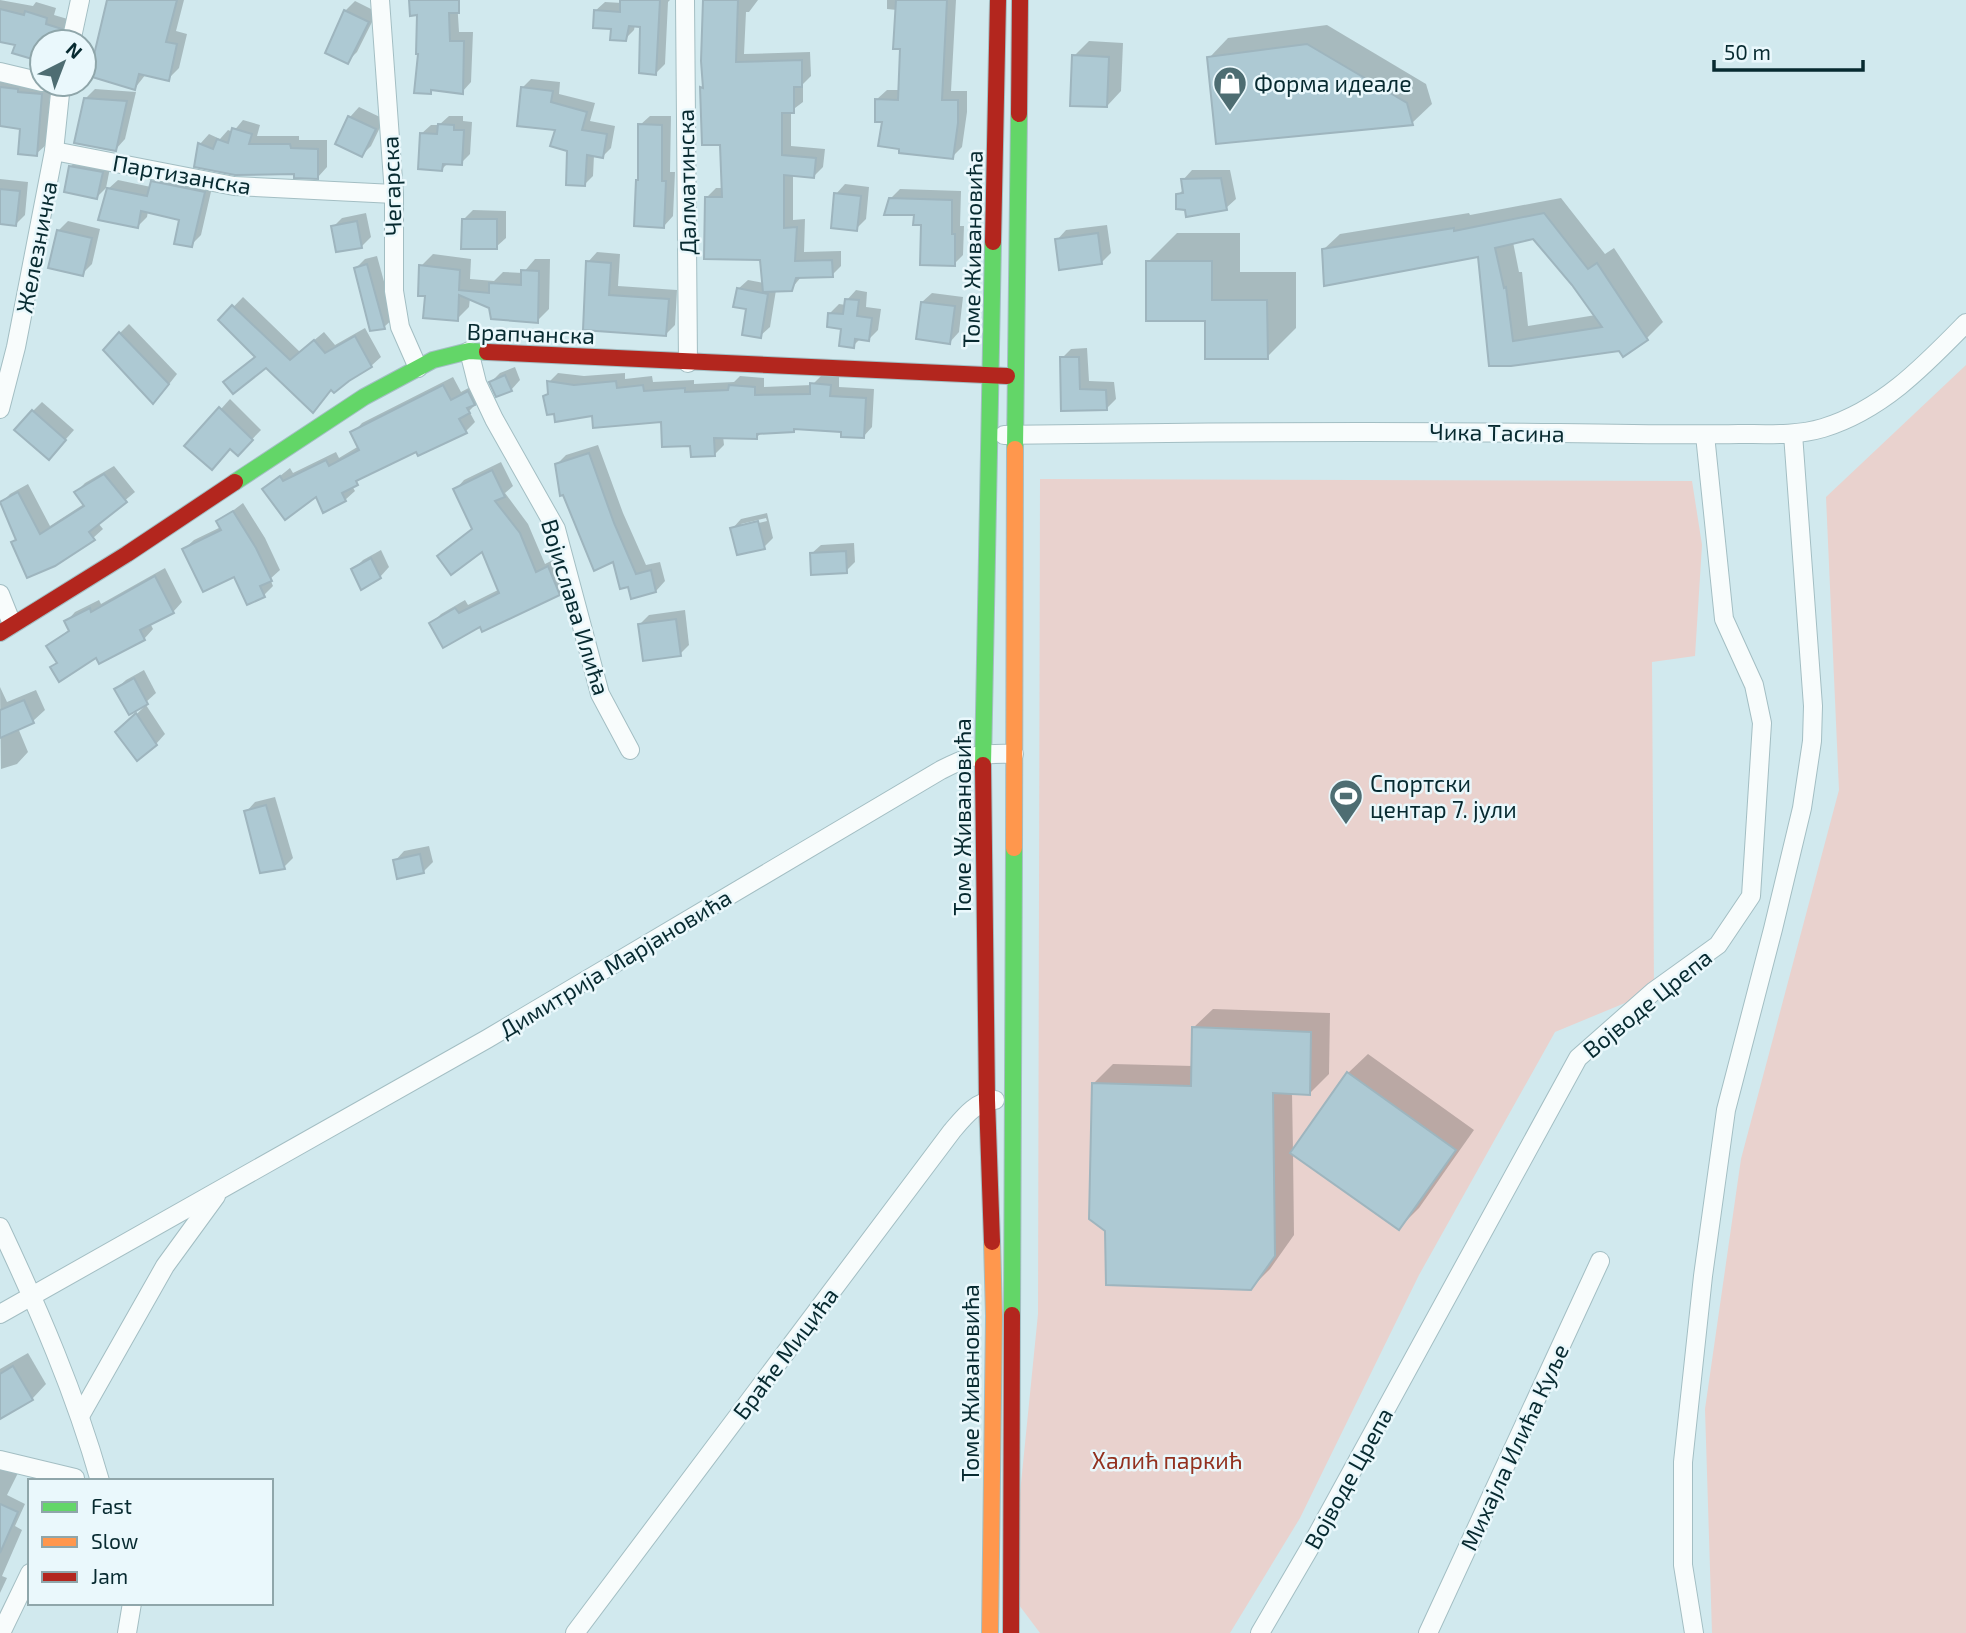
<svg xmlns="http://www.w3.org/2000/svg" width="1966" height="1633" font-family="'Exo 2',sans-serif">
  <style>
    .green { fill: #e9d2ce }
    .shadow { fill: #0003; fill-rule: evenodd }
    .building { fill: #adc9d3; stroke: #9eb5be; stroke-width: 2; fill-rule: evenodd }
    .lines { fill: none; stroke-linecap: round; stroke-linejoin: round }
    .street-casing { stroke: #a3bec3; stroke-width: 20 }
    .fast-casing { stroke: #a3bec3; stroke-width: 18 }
    .slow-casing { stroke: #a3bec3; stroke-width: 18 }
    .jam-casing { stroke: #a3bec3; stroke-width: 18 }
    .street { stroke: #f8fcfc; stroke-width: 18 }
    .fast { stroke: #63d668; stroke-width: 16 }
    .slow { stroke: #ff974d; stroke-width: 16 }
    .jam { stroke: #b3261e; stroke-width: 16 }
    .labels { text-anchor: middle; dominant-baseline: central; stroke-width: 5; stroke-linejoin: round; paint-order: stroke }
    .poi-label { font-size: 23px; fill: #072a30; stroke: #eaf8fc; text-anchor: start }
    .street-label { font-size: 23px; fill: #072a30; stroke: #eaf8fc }
    .park-label { font-size: 23px; fill: #93311f; stroke: #eaf8fc }
  </style>
  <rect width="100%" height="100%" fill="#d1e9ee"/>
  <g class="green">
    <polygon points="1966,365 1966,1633 1712,1633 1705,1409 1741,1159 1839,790 1826,497"/>
    <polygon points="1040,479 1692,481 1702,545 1695,656 1652,662 1654,991 1555,1032 1419,1275 1300,1518 1230,1633 1040,1633 1010,1593 1038,1314"/>
  </g>
  <g class="shadow">
    <polygon points="0,0 33,6 36,2 56,8 54,15 71,20 65,42 42,42 42,60 17,44 0,40"/>
    <polygon points="109,0 184,0 176,31 187,34 179,68 168,79 146,74 135,88"/>
    <polygon points="411,0 457,0 459,32 473,32 471,82 462,92 434,89 430,93 420,52 419,13"/>
    <polygon points="622,0 670,0 668,2 665,64 656,73 642,25 635,25 634,30 625,39 595,11 605,2 622,3"/>
    <polygon points="703,0 758,0 749,12 746,12 744,54 810,52 811,76 803,84 803,102 791,111 791,146 825,149 823,167 814,176 793,174 793,220 805,219 804,252 841,251 841,266 832,275 802,276 791,289 776,290 770,327 760,336 738,289 748,280 764,283 762,258 707,197 716,188 723,188 721,143 702,88 705,85"/>
    <polygon points="887,0 956,0 951,91 967,91 967,112 962,147 952,157 884,120 876,100 887,90 900,90 902,48 897,10 887,9"/>
    <polygon points="355,1 377,12 357,52 347,62 327,52 345,11"/>
    <polygon points="1327,25 1426,84 1432,104 1412,123 1209,58 1228,38"/>
    <polygon points="1089,41 1123,43 1121,91 1107,106 1074,56"/>
    <polygon points="531,79 560,82 559,94 595,103 590,121 615,126 611,148 602,157 594,155 593,176 585,184 557,129 522,88"/>
    <polygon points="0,80 51,85 46,145 36,154 22,127 0,124"/>
    <polygon points="95,89 136,92 125,139 116,149 86,98"/>
    <polygon points="359,107 384,119 371,146 362,155 337,143 350,117"/>
    <polygon points="449,116 463,116 463,121 472,122 470,154 461,163 448,163 442,169 421,134 431,125 439,125"/>
    <polygon points="650,116 671,116 670,172 675,172 673,216 664,226 638,180 639,179 640,125"/>
    <polygon points="243,120 260,125 257,136 299,136 299,140 327,140 327,167 318,177 296,173 196,165 200,144 209,134 220,139 228,130 233,132"/>
    <polygon points="80,157 111,163 106,188 97,197 71,166"/>
    <polygon points="1192,170 1230,170 1236,199 1226,208 1178,195 1184,189 1183,180"/>
    <polygon points="162,173 213,183 201,235 191,245 181,218 148,211 147,217 138,226 108,189 118,180 151,187 152,182"/>
    <polygon points="0,179 28,182 25,215 16,224 0,222"/>
    <polygon points="845,184 869,187 866,219 856,229 836,194"/>
    <polygon points="900,189 961,191 960,226 964,226 963,255 954,264 915,214 890,199"/>
    <path d="M1561,198L1605,254L1614,248L1663,322L1647,338L1623,354L1620,349L1511,364L1479,255L1323,250L1340,234L1469,213L1470,215ZM1534,237L1573,284L1596,315L1528,326L1522,272H1519L1513,242Z"/>
    <polygon points="473,210 506,211 506,238 496,247 463,220"/>
    <polygon points="366,213 371,237 362,246 333,227 342,218"/>
    <polygon points="68,221 100,229 92,264 82,274 58,231"/>
    <polygon points="1107,225 1111,253 1102,262 1057,240 1066,230"/>
    <polygon points="1177,233 1240,233 1240,272 1296,272 1296,328 1267,357 1207,319 1148,262"/>
    <polygon points="597,252 620,254 618,286 677,290 675,325 666,334 585,328 588,262"/>
    <polygon points="433,254 471,259 470,279 494,281 503,272 523,273 535,259 550,259 549,309 537,321 470,298 469,307 457,319 427,295 421,266"/>
    <polygon points="377,256 394,318 384,327 356,268 365,259"/>
    <polygon points="856,290 867,292 866,307 881,309 878,330 869,339 861,338 853,346 843,328 830,313 839,304 846,305 847,300"/>
    <polygon points="932,293 963,297 959,332 950,342 922,302"/>
    <polygon points="243,297 300,352 324,332 335,345 365,328 381,357 371,366 332,388 322,401 266,365 226,382 256,356 221,320"/>
    <polygon points="129,324 177,374 162,393 120,333"/>
    <polygon points="1087,348 1089,381 1114,382 1116,399 1107,408 1062,409 1062,358 1071,349"/>
    <polygon points="515,367 520,380 511,390 491,382 500,373"/>
    <polygon points="558,373 584,376 625,373 625,379 652,376 653,382 694,380 694,384 734,382 740,376 764,378 764,387 812,385 822,375 839,376 839,387 874,389 872,427 863,437 843,431 796,428 793,431 762,432 756,438 723,436 724,445 714,455 692,444 662,421 594,414 550,392 549,382"/>
    <polygon points="453,377 461,392 478,383 478,402 469,411 475,422 466,431 417,450 365,475 352,486 355,491 345,500 264,489 290,468 293,473 336,452 339,458 359,446 353,433 362,423"/>
    <polygon points="230,399 261,430 238,454 231,447 221,409"/>
    <polygon points="42,402 74,430 58,448 33,411"/>
    <polygon points="598,445 623,513 646,565 660,562 665,581 656,591 629,585 556,465 566,455"/>
    <polygon points="501,462 513,486 505,493 528,524 545,564 557,558 569,584 559,594 483,629 480,624 431,624 441,614 465,600 468,605 500,589 483,549 439,556 474,528 455,490 464,480"/>
    <polygon points="114,466 135,492 98,523 103,529 93,538 13,543 17,539 1,503 10,494 28,484 50,526 84,504 76,492 85,483"/>
    <polygon points="243,503 265,538 280,570 270,579 273,586 264,595 235,575 184,549 194,540 221,527 218,522"/>
    <path d="M767,513L773,538L764,547L732,529L741,519ZM766,518L767,521L741,527V524Z"/>
    <polygon points="854,543 855,562 846,571 811,554 821,545"/>
    <polygon points="381,550 389,567 380,577 354,569 363,560"/>
    <polygon points="165,568 182,602 173,612 150,623 153,629 144,639 97,656 52,668 58,661 48,647 70,629 66,622 75,612 99,600 101,604"/>
    <polygon points="685,610 689,645 680,654 640,624 649,615"/>
    <polygon points="144,670 156,693 146,702 116,689 126,680"/>
    <polygon points="0,687 7,702 36,690 45,710 33,721 18,728 28,752 17,764 1,769"/>
    <polygon points="146,705 165,734 156,744 118,732"/>
    <polygon points="275,797 293,858 284,867 246,812 255,802"/>
    <polygon points="429,846 433,862 424,871 395,861 404,851"/>
    <polygon points="1213,1009 1330,1013 1329,1074 1310,1093 1292,1092 1293,1152 1348,1073 1368,1054 1474,1130 1419,1208 1399,1228 1293,1152 1294,1235 1270,1269 1250,1289 1106,1230 1094,1083 1113,1064 1193,1066 1193,1028"/>
    <polygon points="28,1353 46,1384 32,1399 0,1417 0,1369"/>
    <polygon points="0,1458 21,1467 7,1495 25,1504 15,1526 22,1530 2,1576 7,1578 0,1593"/>
  </g>
  <g class="building">
    <polygon points="107,0 177,0 166,42 177,44 169,81 139,74 135,90 89,76"/>
    <polygon points="409,0 459,0 459,13 449,13 450,41 464,41 463,94 431,90 431,94 414,93 418,54 416,54 417,15 410,16"/>
    <polygon points="620,0 660,0 656,75 639,73 640,27 629,26 626,41 610,40 611,29 593,28 594,10 620,12"/>
    <polygon points="703,0 738,0 736,62 802,60 802,87 794,87 794,113 782,113 782,155 816,158 814,178 784,175 784,228 797,227 795,261 832,260 833,277 796,278 792,291 763,292 760,260 704,259 705,197 722,197 720,145 702,145 700,87 703,88 701,61"/>
    <polygon points="896,0 947,0 942,100 958,100 958,123 953,159 899,153 899,149 878,146 882,122 875,122 875,99 898,100 900,49 893,49"/>
    <polygon points="0,9 24,15 25,11 47,18 46,24 62,29 60,42 42,42 42,62 12,53 15,45 0,42"/>
    <polygon points="344,10 369,22 348,64 325,53"/>
    <polygon points="1307,44 1407,103 1413,125 1216,144 1207,57"/>
    <polygon points="1072,55 1109,57 1107,107 1070,106"/>
    <polygon points="0,87 18,89 18,92 42,94 37,156 18,154 20,129 0,126"/>
    <polygon points="521,87 553,91 551,102 587,112 582,130 607,134 603,158 587,155 585,186 566,185 567,151 550,146 555,130 517,126"/>
    <polygon points="84,98 127,101 116,151 74,143"/>
    <polygon points="348,116 376,129 362,157 335,144"/>
    <polygon points="438,124 454,125 454,130 464,130 462,165 443,164 442,171 418,169 420,133 437,134"/>
    <polygon points="638,124 662,125 662,181 666,181 664,228 634,226 636,180 638,180"/>
    <polygon points="232,128 252,134 249,144 290,144 291,148 318,149 318,179 294,178 294,174 235,175 194,167 198,143 213,149 217,139 228,143"/>
    <polygon points="69,166 103,172 97,199 64,192"/>
    <polygon points="1221,178 1227,210 1186,217 1185,210 1176,209 1176,194 1183,193 1181,179"/>
    <polygon points="151,181 205,192 192,247 174,244 179,220 141,211 138,228 98,220 107,188 147,196"/>
    <polygon points="0,189 20,191 16,226 0,224"/>
    <polygon points="834,193 861,196 857,231 831,228"/>
    <polygon points="889,198 952,200 952,234 955,234 955,266 920,265 921,225 913,225 914,215 884,215"/>
    <path d="M1544,213L1588,269L1597,263L1648,340L1623,357L1619,351L1511,366H1489L1478,257L1324,286L1322,249L1454,228V231ZM1533,239L1572,285L1602,327L1513,341L1506,287L1504,288L1495,248Z"/>
    <polygon points="462,219 497,219 497,249 461,249"/>
    <polygon points="357,221 362,248 336,252 331,226"/>
    <polygon points="57,230 92,238 83,276 48,268"/>
    <polygon points="1098,233 1102,264 1059,270 1055,239"/>
    <polygon points="586,261 611,263 609,295 669,299 666,336 583,330"/>
    <polygon points="1146,261 1212,261 1212,300 1267,300 1268,359 1205,359 1205,321 1146,321"/>
    <polygon points="367,264 385,329 370,331 354,268"/>
    <polygon points="419,265 460,270 459,290 489,293 489,283 521,285 521,270 539,271 538,323 491,319 489,308 459,295 458,321 423,318 425,296 418,296"/>
    <polygon points="737,288 768,294 761,338 742,335 746,309 733,307"/>
    <polygon points="845,299 859,300 857,316 872,318 869,341 855,339 854,348 839,346 841,329 827,327 828,313 843,314"/>
    <polygon points="921,302 955,306 950,344 916,339"/>
    <polygon points="232,305 290,360 314,340 325,353 355,336 372,367 349,381 334,393 331,390 313,413 266,368 233,394 223,382 255,357 218,320"/>
    <polygon points="119,332 169,384 153,404 103,350"/>
    <polygon points="1060,357 1079,357 1080,389 1106,390 1107,410 1061,411"/>
    <polygon points="505,375 512,391 496,397 489,382"/>
    <polygon points="547,381 574,385 616,381 617,388 643,385 644,391 685,388 685,392 728,390 729,385 755,387 755,395 810,394 810,383 831,385 830,396 866,398 864,438 841,437 841,432 794,429 794,432 757,434 757,439 714,438 715,456 691,457 690,446 662,447 661,422 593,428 592,416 555,422 554,414 547,415 543,396 548,394"/>
    <polygon points="443,385 451,400 468,391 475,405 467,408 470,413 459,419 467,433 418,456 416,452 356,481 358,485 342,493 346,501 323,513 316,497 285,520 262,489 280,476 283,481 326,460 329,466 359,450 350,432"/>
    <polygon points="219,407 253,440 238,456 230,449 212,470 184,446"/>
    <polygon points="32,410 66,440 49,460 14,430"/>
    <polygon points="589,453 614,523 636,574 651,570 656,592 631,599 628,587 620,589 613,562 594,571 563,495 560,496 555,464"/>
    <polygon points="492,470 505,497 495,501 520,533 536,572 548,566 560,595 482,632 480,627 443,648 429,623 455,608 459,613 499,593 482,552 451,575 437,556 472,529 453,489"/>
    <polygon points="104,474 127,502 89,532 95,540 55,566 27,578 11,542 16,540 0,502 18,492 40,534 84,506 74,492"/>
    <polygon points="233,511 256,548 272,581 260,586 265,597 247,605 234,577 203,592 182,549 221,530 216,521"/>
    <polygon points="758,521 765,549 737,555 730,528"/>
    <polygon points="846,551 847,573 811,575 810,553"/>
    <polygon points="371,558 381,578 361,590 351,569"/>
    <polygon points="155,576 174,613 140,630 145,640 99,664 96,658 59,682 50,667 57,663 46,646 69,631 64,621 90,608 91,612"/>
    <polygon points="676,619 681,656 643,661 638,624"/>
    <polygon points="134,678 148,704 129,715 114,689"/>
    <polygon points="24,700 34,723 0,738 0,710"/>
    <polygon points="136,713 157,745 137,761 115,732"/>
    <polygon points="266,805 285,869 260,873 244,811"/>
    <polygon points="420,854 424,873 397,879 393,860"/>
    <polygon points="1192,1027 1311,1032 1310,1095 1273,1093 1275,1256 1251,1290 1106,1285 1105,1231 1089,1219 1092,1083 1191,1086"/>
    <polygon points="1347,1072 1456,1150 1399,1230 1290,1153"/>
    <polygon points="13,1366 33,1400 0,1419 0,1374"/>
    <polygon points="0,1504 18,1512 0,1553"/>
  </g>
  <g class="lines">
    <g class="street-casing">
      <g id="street">
        <polyline points="380,0 394,194 394,291 400,327 418,368"/>
        <polyline points="685,0 688,363"/>
        <polyline points="71,42 80,0"/>
        <polyline points="0,72 42,82"/>
        <polyline points="54,151 234,186 394,194"/>
        <polyline points="469,351 477,383 494,419 556,529 600,694 630,750"/>
        <polyline points="0,409 16,347 54,151 61,84"/>
        <path d="M1004,435C1189,432 1374,431 1559,433C1619,434 1679,435 1739,434C1767,434 1796,436 1823,428C1882,410 1924,366 1966,323"/>
        <polyline points="0,594 12,624"/>
        <path d="M0,1227C39,1310 75,1393 100,1481"/>
        <path d="M0,1314L487,1039L941,770C970,755 981,753 1014,754"/>
        <polyline points="80,1416 165,1266 216,1196"/>
        <polyline points="0,1460 75,1478"/>
        <polyline points="1,1633 30,1573"/>
        <polyline points="127,1633 132,1603"/>
        <path d="M575,1633L952,1131C964,1117 976,1101 995,1100"/>
        <polyline points="1260,1633 1312,1544 1578,1058 1654,991 1718,945 1751,896 1762,723 1754,685 1724,619 1705,435"/>
        <polyline points="1428,1633 1600,1261"/>
        <polyline points="1694,1633 1683,1565 1683,1462 1703,1276 1726,1110 1773,929 1802,808 1812,741 1813,706 1793,434"/>
      </g>
    </g>
    <g class="fast-casing">
      <g id="fast">
        <polyline points="1015,449 1019,114"/>
        <polyline points="235,482 364,397 433,360 469,351 487,352"/>
        <polyline points="983,765 993,242"/>
        <polyline points="1012,1315 1014,848"/>
      </g>
    </g>
    <g class="slow-casing">
      <g id="slow">
        <polyline points="1014,848 1015,449"/>
        <polyline points="990,1633 994,1316 992,1242"/>
      </g>
    </g>
    <g class="jam-casing">
      <g id="jam">
        <polyline points="1019,114 1020,0"/>
        <polyline points="993,242 998,0"/>
        <polyline points="487,352 1007,376"/>
        <polyline points="0,633 127,554 235,482"/>
        <polyline points="983,765 987,1100 992,1242"/>
        <polyline points="1011,1633 1012,1315"/>
      </g>
    </g>
    <use href="#street" class="street"/>
    <use href="#fast" class="fast"/>
    <use href="#slow" class="slow"/>
    <use href="#jam" class="jam"/>
  </g>
  <defs>
    <g id="shop-pin" transform="scale(1.75)"><path d="M0 17L-7.5 6A9.5 9.5 0 1 1 7.5 6Z" fill="#4e6d72" stroke="#eaf8fc"/><path d="M-5-2.5h2.3a2.7 3.5 0 0 1 5.4 0H5L5.5 6h-11ZM-1.5-2.5h3a1.5 2.3 0 0 0-3 0Z" fill="#fff"/></g>
    <g id="stadium-pin" transform="scale(1.75)"><path d="M0 17L-7.5 6A9.5 9.5 0 1 1 7.5 6Z" fill="#4e6d72" stroke="#eaf8fc"/><path d="M0-5a6.5 5 0 1 0 0 10a6.5 5 0 1 0 0-10ZM-3.5-1.8h7v3.6h-7Z" fill="#fff"/></g>
  </defs>
  <g fill-rule="evenodd">
    <use href="#shop-pin" x="1230" y="83"/>
    <use href="#stadium-pin" x="1346" y="796"/>
  </g>
  <g class="labels">
    <g class="poi-label">
      <text x="1254" y="83">Форма идеале</text>
      <text x="1370" y="783">Спортски<tspan x="1370" dy="26">центар 7. јули</tspan></text>
    </g>
    <g class="street-label">
      <text transform="translate(182 174) rotate(10)">Партизанска</text>
      <text transform="translate(686 182) rotate(-91)">Далматинска</text>
      <text transform="translate(391 186) rotate(-92)">Чегарска</text>
      <text transform="translate(36 247) rotate(-79)">Железничка</text>
      <text transform="translate(972 249) rotate(-89)">Томе Живановића</text>
      <text transform="translate(531 333) rotate(2)">Врапчанска</text>
      <text transform="translate(1497 432) rotate(1)">Чика Тасина</text>
      <text transform="translate(576 607) rotate(73)">Војислава Илића</text>
      <text transform="translate(962 817) rotate(-90)">Томе Живановића</text>
      <text transform="translate(615 963) rotate(-31)">Димитрија Марјановића</text>
      <text transform="translate(1647 1003) rotate(-39)">Војводе Црепа</text>
      <text transform="translate(785 1353) rotate(-53)">Браће Мицића</text>
      <text transform="translate(970 1383) rotate(-90)">Томе Живановића</text>
      <text transform="translate(1514 1447) rotate(-65)">Михајла Илића Куље</text>
      <text transform="translate(1348 1478) rotate(-61)">Војводе Црепа</text>
    </g>
    <g class="park-label">
      <text x="1167" y="1460">Халић паркић</text>
    </g>
  </g>
  <rect x="28" y="1479" width="245" height="126" fill="#eaf8fc" stroke="#8fa6aa" stroke-width="2"/>
  <rect x="42" y="1502" width="35" height="10" fill="#63d668" stroke="#8fa6aa" stroke-width="2"/>
  <text x="91" y="1514" font-size="21" fill="#072a30">Fast</text>
  <rect x="42" y="1537" width="35" height="10" fill="#ff974d" stroke="#8fa6aa" stroke-width="2"/>
  <text x="91" y="1549" font-size="21" fill="#072a30">Slow</text>
  <rect x="42" y="1572" width="35" height="10" fill="#b3261e" stroke="#8fa6aa" stroke-width="2"/>
  <text x="91" y="1584" font-size="21" fill="#072a30">Jam</text>
  <g transform="translate(63 63) rotate(42)"><circle r="33" fill="#eaf8fc" stroke="#8fa6aa" stroke-width="2"/>
  <path d="M0-5L12 26L0 18L-12 26Z" fill="#4e6d72"/>
  <text y="-10" font-size="19" font-weight="bold" text-anchor="middle" fill="#072a30">N</text>
  </g>
  <path d="M1714 60v10h149v-10" fill="none" stroke="#072a30" stroke-width="3.5"/>
  <text x="1724" y="60" font-size="21" fill="#072a30" stroke="#eaf8fc" stroke-width="5" paint-order="stroke">50 m</text>
</svg>
